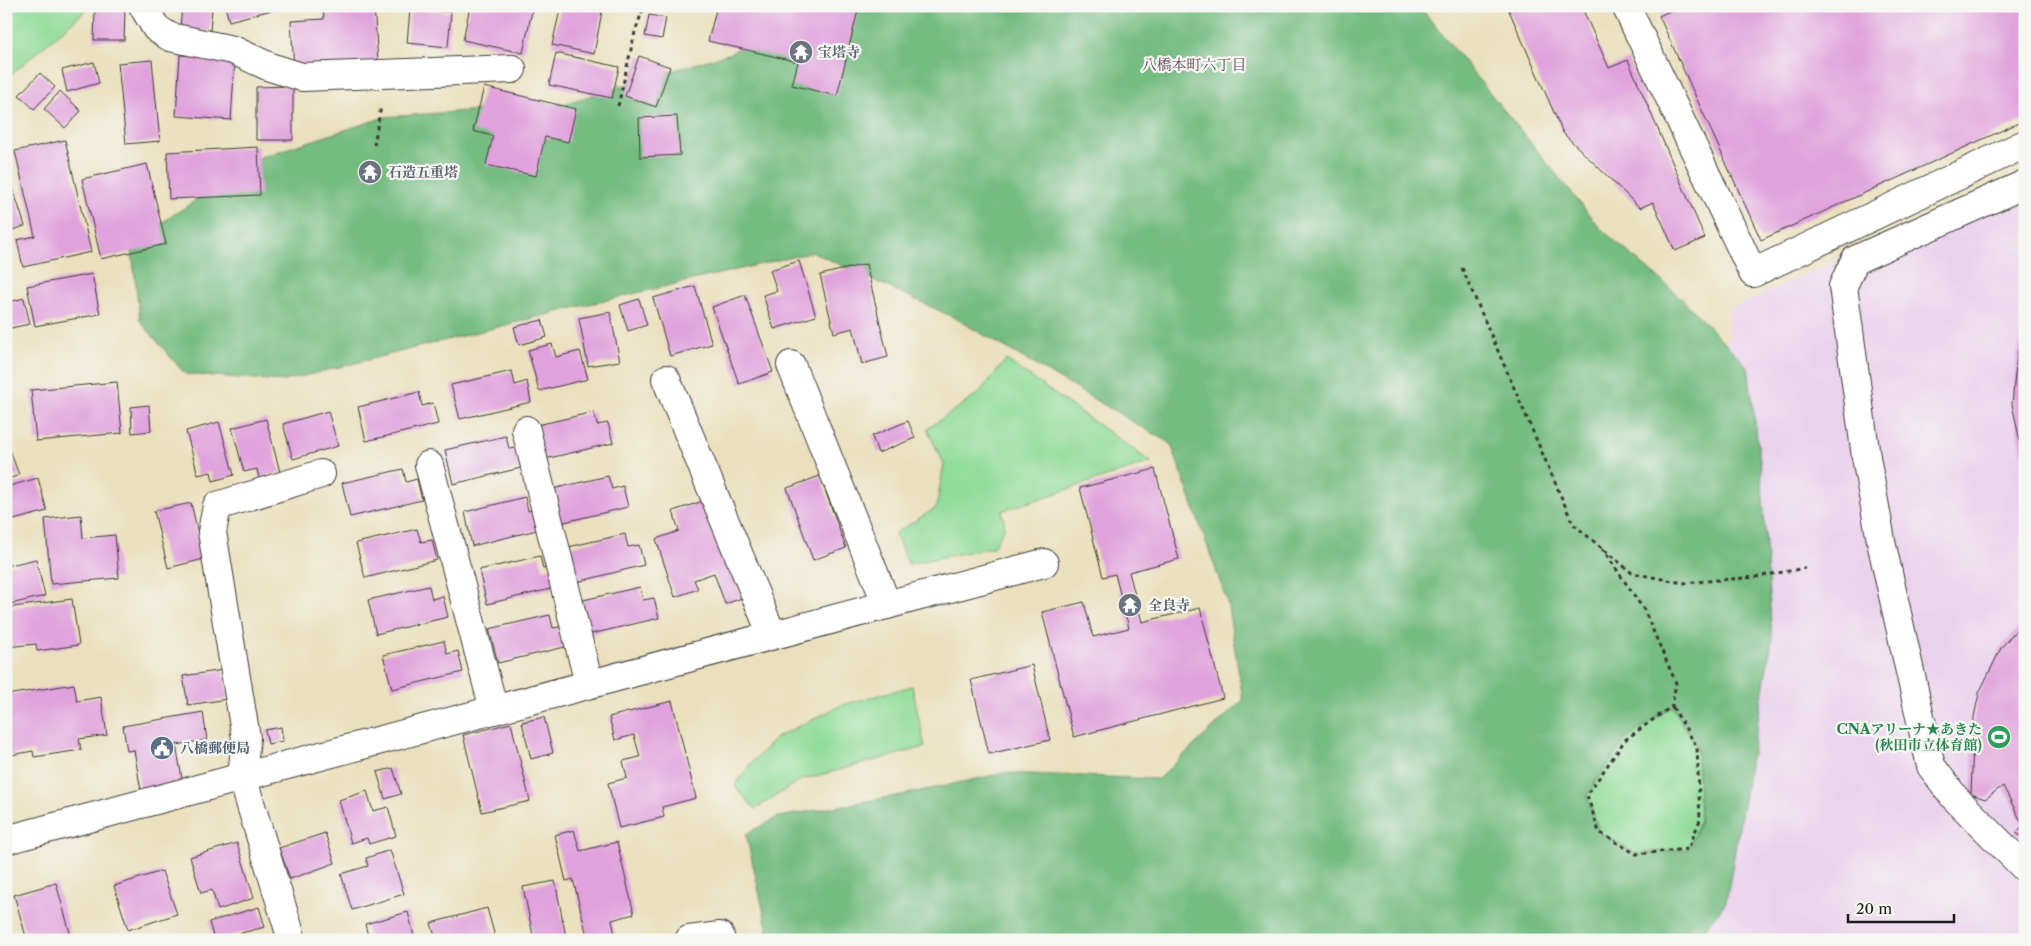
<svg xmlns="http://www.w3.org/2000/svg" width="2031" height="946" font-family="'Libre Caslon Text','Noto Serif JP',serif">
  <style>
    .built { fill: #ead1ec }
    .green { fill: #91dc99; stroke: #567c5a }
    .forest { fill: #74bc81; stroke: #486c4e; fill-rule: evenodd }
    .building { fill: #e0a1dc }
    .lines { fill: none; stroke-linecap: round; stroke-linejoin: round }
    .minor-casing { stroke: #3b3934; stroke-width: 30 }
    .path { stroke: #3b3934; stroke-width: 3; stroke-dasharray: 4 4; stroke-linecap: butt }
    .minor { stroke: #fff; stroke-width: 28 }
    .labels { text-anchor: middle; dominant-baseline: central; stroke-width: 4.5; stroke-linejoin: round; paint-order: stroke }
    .worship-label { font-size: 14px; font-weight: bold; fill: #5b616d; stroke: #f6f6f2; text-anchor: start }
    .leisure-label { font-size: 14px; font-weight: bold; fill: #27864d; stroke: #f6f6f2; text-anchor: end }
    .service-label { font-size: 14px; font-weight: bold; fill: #4e5e75; stroke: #f6f6f2; text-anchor: start }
    .neighbourhood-label { font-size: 15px; fill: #614b5f; stroke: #f6f6f2 }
  </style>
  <rect width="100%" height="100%" fill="#f6f6f2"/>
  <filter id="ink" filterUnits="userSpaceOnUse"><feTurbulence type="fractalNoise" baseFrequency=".02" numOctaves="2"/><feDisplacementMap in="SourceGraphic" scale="10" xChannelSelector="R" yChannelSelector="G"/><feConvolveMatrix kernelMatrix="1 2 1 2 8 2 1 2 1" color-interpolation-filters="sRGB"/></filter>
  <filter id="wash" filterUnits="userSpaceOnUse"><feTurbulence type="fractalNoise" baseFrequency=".0096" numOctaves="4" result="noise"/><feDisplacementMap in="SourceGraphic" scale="20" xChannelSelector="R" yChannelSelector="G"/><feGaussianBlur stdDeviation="1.12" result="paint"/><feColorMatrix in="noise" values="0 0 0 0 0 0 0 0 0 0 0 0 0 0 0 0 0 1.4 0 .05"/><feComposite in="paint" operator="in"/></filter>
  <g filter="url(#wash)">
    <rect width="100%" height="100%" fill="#eae0bd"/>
    <polygon class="built" points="2025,174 2025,940 1708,940 1728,310"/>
    <g class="green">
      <polygon points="6,6 91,6 6,79"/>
      <polygon points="1006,360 1151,462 1002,511 1005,527 993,547 908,564 895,533 936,508 944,464 927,429 978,394"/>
      <polygon points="912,686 925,747 801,780 755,809 735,786 750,764 777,737 842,705"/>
      <polygon points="1672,706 1697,747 1700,820 1688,849 1636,854 1599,832 1587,795 1625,740"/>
    </g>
    <path class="forest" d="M800,6H1419L1601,229L1677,294L1748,367L1761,469L1772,639L1726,902L1696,940H770L746,834L778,817L907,794L1004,773L1158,779L1243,700L1227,601L1171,444L955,318L813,252L581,306L284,381L185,374L140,321L131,243L261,157L385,117L563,104L731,53L801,10ZM1672,706L1697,747L1700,820L1688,849L1636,854L1599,832L1587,795L1625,740Z"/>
    <g id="blocks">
      <g class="building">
        <polygon points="182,6 212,8 210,31 180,29"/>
        <polygon points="225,6 284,6 284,7 229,21"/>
        <polygon points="323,6 374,6 378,62 294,68 291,21 324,19"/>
        <polygon points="470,6 533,6 523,53 463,40"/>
        <polygon points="546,6 603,6 594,54 552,45 560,10"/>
        <polygon points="717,6 859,6 837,96 792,85 798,62 708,41"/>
        <polygon points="1507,6 1593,6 1583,10 1609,68 1628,60 1705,238 1675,251 1653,202 1640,208 1563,133"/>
        <polygon points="1680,6 2025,6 2025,120 1761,240 1659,16"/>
        <polygon points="410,9 451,12 448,47 407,43"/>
        <polygon points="95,11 125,11 124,40 94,40"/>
        <polygon points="649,15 666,18 662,39 645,36"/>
        <polygon points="556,53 619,67 612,98 549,85"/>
        <polygon points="180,55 235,59 231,120 176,116"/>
        <polygon points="639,56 670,67 656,107 625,96"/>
        <polygon points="152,60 160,141 126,144 118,63"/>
        <polygon points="94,62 99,83 67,92 62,70"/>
        <polygon points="40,73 55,87 34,109 19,95"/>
        <polygon points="293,86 293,140 256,140 256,87"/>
        <polygon points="484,87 576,109 568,142 545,137 536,176 486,165 493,136 473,131"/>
        <polygon points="60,91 81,111 65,128 44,109"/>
        <polygon points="677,116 680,155 640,157 639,118"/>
        <polygon points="65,140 91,252 23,267 17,240 35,236 15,151"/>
        <polygon points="258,147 260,195 169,199 167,152"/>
        <polygon points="147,164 166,244 101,259 82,179"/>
        <polygon points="366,165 376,167 375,178 364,176"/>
        <polygon points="6,167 25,226 6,232"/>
        <polygon points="799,261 816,316 774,329 763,295 777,291 770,270"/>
        <polygon points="866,264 888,357 862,364 853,328 834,333 820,275"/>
        <polygon points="92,274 100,314 35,326 27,286"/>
        <polygon points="695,286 712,344 670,356 653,298"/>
        <polygon points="745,295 773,372 739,384 712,307"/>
        <polygon points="24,298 30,324 6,329 6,303"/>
        <polygon points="639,299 647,325 628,331 620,305"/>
        <polygon points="610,312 620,361 588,366 579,318"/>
        <polygon points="542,320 547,337 519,345 514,327"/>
        <polygon points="2024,328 2025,328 2025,465 2012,404 2017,355"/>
        <polygon points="552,344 556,357 580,351 588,379 539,391 528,350"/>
        <polygon points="512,371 515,385 527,381 531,402 460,419 451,385"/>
        <polygon points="117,382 122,433 36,441 31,390"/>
        <polygon points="419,392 422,406 433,403 438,424 366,441 358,407"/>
        <polygon points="149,405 151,431 132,433 131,407"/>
        <polygon points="328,411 338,446 293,459 283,424"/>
        <polygon points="594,412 597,425 608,423 613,443 541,460 533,426"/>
        <polygon points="266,419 280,472 259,478 257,469 244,472 232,428"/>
        <polygon points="908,421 915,438 878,453 872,436"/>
        <polygon points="219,422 234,475 213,481 211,472 198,475 186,431"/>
        <polygon points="506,436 509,449 520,447 525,467 453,484 445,450"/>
        <polygon points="8,445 19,475 6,480 6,446"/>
        <polygon points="403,469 406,482 417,479 422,500 350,517 342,483"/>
        <polygon points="1155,469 1179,559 1129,572 1142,622 1200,608 1223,698 1074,737 1042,612 1084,602 1093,637 1129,628 1115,574 1103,577 1080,488"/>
        <polygon points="608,476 612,489 623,486 628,507 556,524 548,490"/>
        <polygon points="820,476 846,548 813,560 787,488"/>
        <polygon points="38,478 47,511 6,522 6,487"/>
        <polygon points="525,497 528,511 540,508 545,528 472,546 465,512"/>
        <polygon points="709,499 742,598 725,604 714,573 694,580 698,589 675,597 656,539 679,531 673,511"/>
        <polygon points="191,503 204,559 168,568 154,511"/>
        <polygon points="81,515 83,538 115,535 119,578 51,584 45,519"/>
        <polygon points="417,529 421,542 432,540 437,560 365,578 356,543"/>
        <polygon points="625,534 628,547 639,545 644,565 573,583 564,548"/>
        <polygon points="540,556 543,569 554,567 559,587 487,604 479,570"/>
        <polygon points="36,559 45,596 6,605 6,566"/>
        <polygon points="429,586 432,599 443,596 448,617 376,634 368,600"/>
        <polygon points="640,587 643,600 654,598 659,618 587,635 579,601"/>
        <polygon points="72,599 79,645 37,651 36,644 6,647 6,608"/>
        <polygon points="550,615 553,628 564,626 569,646 498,663 489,629"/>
        <polygon points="2025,619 2025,838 2016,833 2023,825 2003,786 1985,799 1971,794 1974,717 1979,693 2001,648"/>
        <polygon points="444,641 447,654 458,651 463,672 392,689 383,655"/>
        <polygon points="1032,665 1050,740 989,754 971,680"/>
        <polygon points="223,670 228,699 188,705 183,676"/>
        <polygon points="74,684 77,701 101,697 107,735 79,739 81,750 34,757 33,751 6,756 6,695"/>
        <polygon points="672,701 696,798 662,807 664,817 619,828 608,783 627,778 623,761 640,757 634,735 615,740 609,717"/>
        <polygon points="203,712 207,740 176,745 183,784 141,791 134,750 127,751 123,726"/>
        <polygon points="544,717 553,753 531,759 522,722"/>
        <polygon points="511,723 530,801 482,812 463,735"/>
        <polygon points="281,727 283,741 268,744 265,730"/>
        <polygon points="393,768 401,794 385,799 377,772"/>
        <polygon points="367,791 373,811 388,807 396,836 369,844 367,838 351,843 339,800"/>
        <polygon points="574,830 580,851 617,842 634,914 612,920 616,940 588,940 573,879 566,881 555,835"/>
        <polygon points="325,833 335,863 290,879 279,848"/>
        <polygon points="237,843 254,898 218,910 212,890 201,893 190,857"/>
        <polygon points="390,850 404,894 352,910 341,874 368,866 366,858"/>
        <polygon points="162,871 177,914 128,930 114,886"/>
        <polygon points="555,881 566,937 534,940 523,887"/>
        <polygon points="56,883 72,940 27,940 14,895"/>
        <polygon points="259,907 265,927 214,940 209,922"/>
        <polygon points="487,908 496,940 436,940 431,923"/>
        <polygon points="408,912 415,940 369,940 365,924"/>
      </g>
    </g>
  </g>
  <g filter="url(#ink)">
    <use href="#blocks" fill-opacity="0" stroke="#3b3934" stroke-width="1"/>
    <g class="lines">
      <g class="minor-casing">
        <g id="minor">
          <polyline points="143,6 156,28 170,37 233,50 270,67 302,77 512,69"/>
          <polyline points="1626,6 1753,273 2025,144"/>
          <polyline points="2025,184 1855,260 1843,286 1866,457 1882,546 1931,766 1955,798 2025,868"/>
          <polyline points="791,365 887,605"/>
          <polyline points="666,379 772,635"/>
          <polyline points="526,430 589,684"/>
          <polyline points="429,465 494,710"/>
          <polyline points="6,840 1044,563"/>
          <polyline points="292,940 242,776 246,738 212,532 217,506 321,474"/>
          <polyline points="689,940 720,936"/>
        </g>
      </g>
      <g class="path">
        <polyline points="618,106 635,32 644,6"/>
        <polyline points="374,145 381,106"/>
        <polyline points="1462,268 1573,524 1632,573 1683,583 1756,577 1805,568"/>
        <polyline points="1602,548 1644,610 1676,683 1672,706 1625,740 1587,795 1599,832 1636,854 1688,849 1700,820 1697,747 1672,706"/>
      </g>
      <use href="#minor" class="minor"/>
    </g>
  </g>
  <defs>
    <g id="temple-disc" transform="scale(1.25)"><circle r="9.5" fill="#6b7280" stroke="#f6f6f2"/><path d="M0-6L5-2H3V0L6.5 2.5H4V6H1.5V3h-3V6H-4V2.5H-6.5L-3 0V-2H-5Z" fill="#fff"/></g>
    <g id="stadium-disc" transform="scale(1.25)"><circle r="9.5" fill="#2e9e5b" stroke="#f6f6f2"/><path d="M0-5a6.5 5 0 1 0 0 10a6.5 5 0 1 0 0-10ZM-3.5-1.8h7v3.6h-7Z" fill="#fff"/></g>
    <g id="civic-disc" transform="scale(1.25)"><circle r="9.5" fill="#5c6f8a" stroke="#f6f6f2"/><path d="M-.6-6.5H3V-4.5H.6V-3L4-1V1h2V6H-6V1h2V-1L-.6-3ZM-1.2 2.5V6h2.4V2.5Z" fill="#fff"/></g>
  </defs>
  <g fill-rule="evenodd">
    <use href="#temple-disc" x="801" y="52"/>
    <use href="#temple-disc" x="370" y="172"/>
    <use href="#temple-disc" x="1130" y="605"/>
    <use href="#stadium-disc" x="1999" y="737"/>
    <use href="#civic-disc" x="162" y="748"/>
  </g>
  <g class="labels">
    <g class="worship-label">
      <text x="818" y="52">宝塔寺</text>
      <text x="388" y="172">石造五重塔</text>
      <text x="1148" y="605">全良寺</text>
    </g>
    <g class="leisure-label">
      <text x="1982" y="729">CNAアリーナ★あきた<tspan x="1982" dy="16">(秋田市立体育館)</tspan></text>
    </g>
    <g class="service-label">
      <text x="180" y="748">八橋郵便局</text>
    </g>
    <g class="neighbourhood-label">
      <text x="1194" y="64">八橋本町六丁目</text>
    </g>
  </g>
  <rect width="2031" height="946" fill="none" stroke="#f6f6f2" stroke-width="25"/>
  <path d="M1848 914v8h106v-8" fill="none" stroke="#1c1c1c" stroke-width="2.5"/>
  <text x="1856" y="914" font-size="15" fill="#1c1c1c" stroke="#f6f6f2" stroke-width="4" paint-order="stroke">20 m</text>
</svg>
